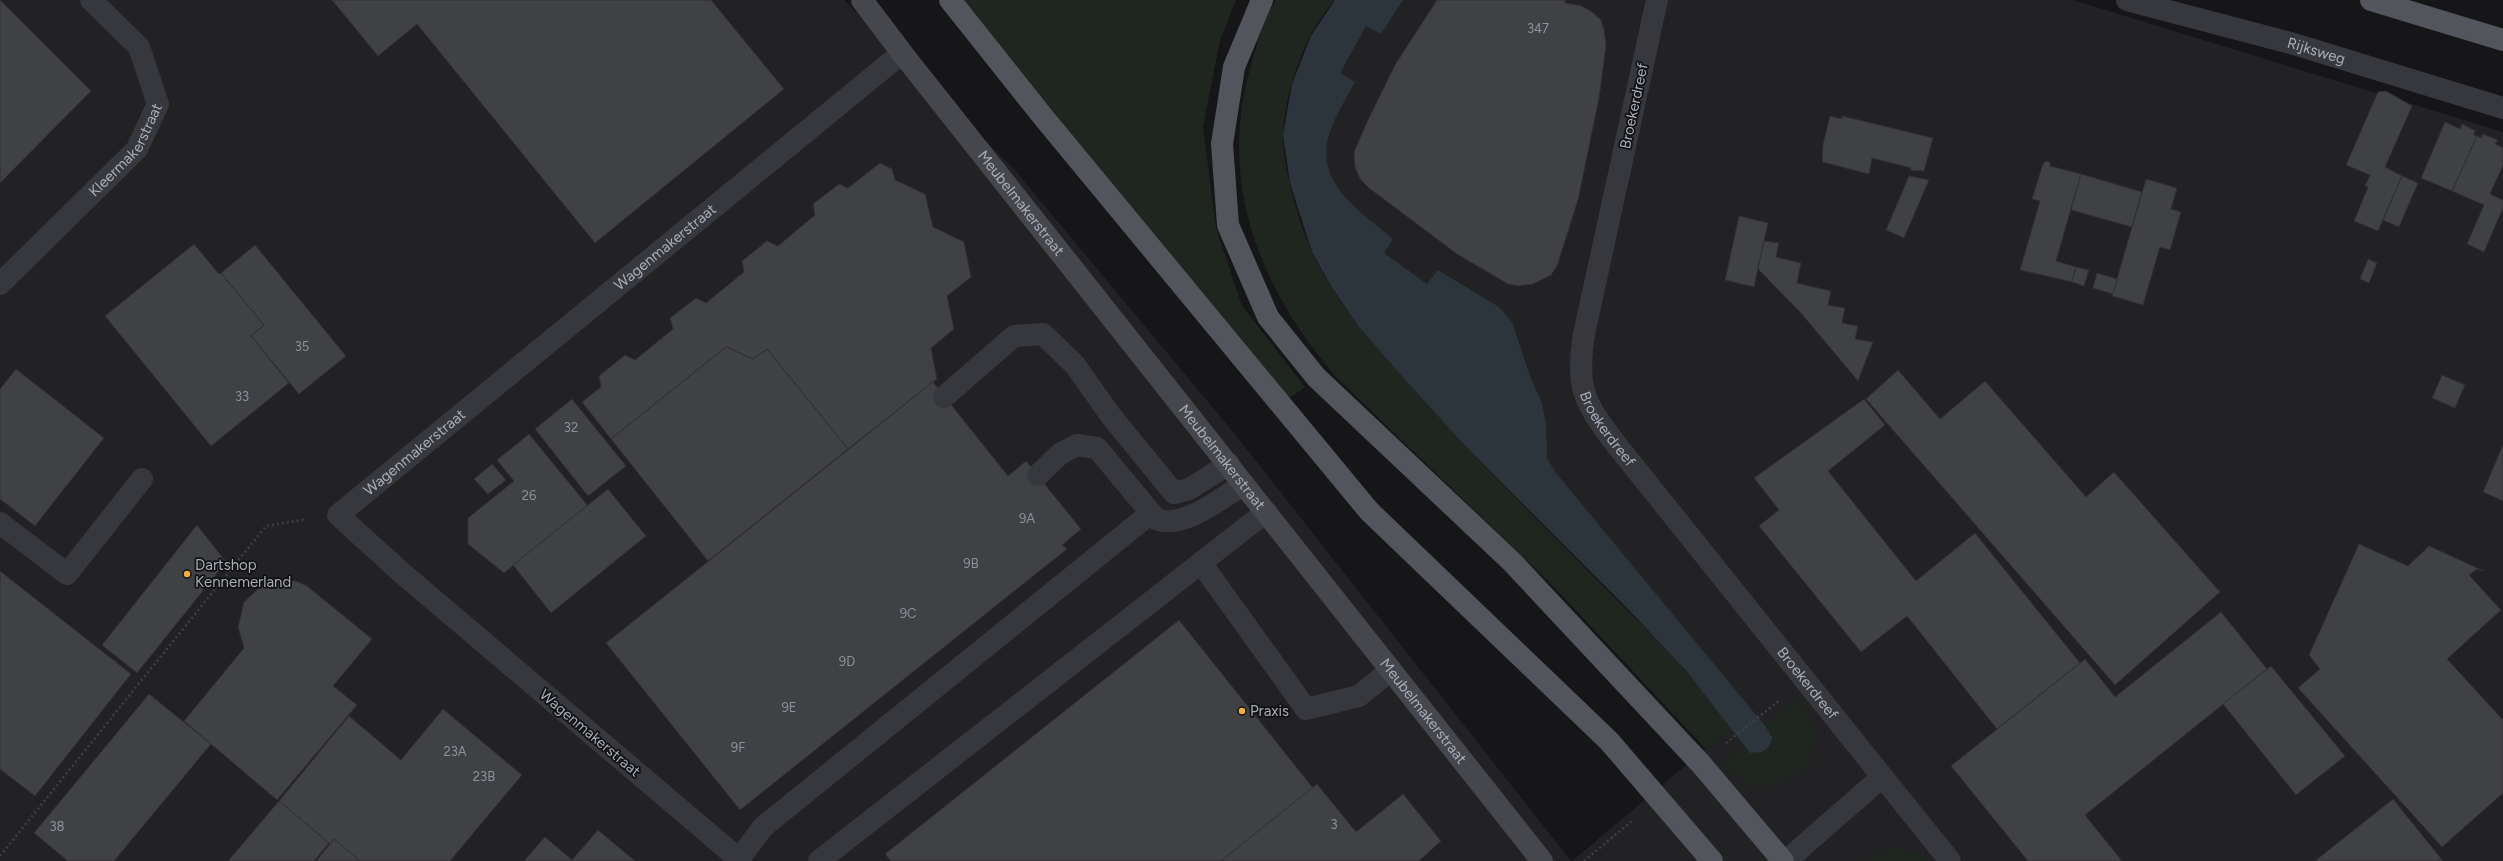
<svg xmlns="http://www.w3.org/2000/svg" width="2503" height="861" font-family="Figtree,sans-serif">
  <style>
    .built { fill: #222225 }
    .green { fill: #1e261f }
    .water { fill: #2c353c }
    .building { fill: #404145; stroke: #303034 }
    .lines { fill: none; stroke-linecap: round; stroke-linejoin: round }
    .path { stroke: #3d3f44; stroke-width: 2.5; stroke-dasharray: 2 3; stroke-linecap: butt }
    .lane { stroke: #37383d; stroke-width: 22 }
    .street { stroke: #37383d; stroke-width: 22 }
    .secondary { stroke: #45474d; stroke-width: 22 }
    .primary { stroke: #53555c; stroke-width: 22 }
    .poi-dot { fill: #f2b134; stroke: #111113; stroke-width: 1.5 }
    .labels { text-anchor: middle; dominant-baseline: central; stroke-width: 3.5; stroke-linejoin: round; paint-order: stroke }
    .number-label { font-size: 13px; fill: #8e929b }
    .street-label { font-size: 15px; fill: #a8adb8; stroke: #111113 }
    .poi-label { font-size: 15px; fill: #a8adb8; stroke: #111113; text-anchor: start }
  </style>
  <rect width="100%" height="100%" fill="#161618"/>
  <g class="built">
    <polygon points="0,0 844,0 1014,169 1234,433 1571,861 0,861"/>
    <polygon points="1365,0 2073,0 2503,132 2503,861 1572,861 1742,718 1311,194 1318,78"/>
  </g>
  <g class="green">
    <polygon points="956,0 1236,0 1220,40 1203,127 1216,228 1242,306 1305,387 1288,399"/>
    <path d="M1276,0H1335C1304,34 1286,89 1283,134C1282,165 1299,223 1312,252C1338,309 1383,355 1425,399C1440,416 1454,434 1470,451C1506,489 1544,526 1581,564C1633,617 1688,667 1732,727L1706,749L1552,585L1336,377C1259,287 1217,182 1251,65C1257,43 1264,19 1276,0Z"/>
    <polygon points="1800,697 1815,732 1808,768 1782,782 1756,787 1720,765"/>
    <polygon points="1893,847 1923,857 1926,861 1866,861"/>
  </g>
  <path class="water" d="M1335,0H1403L1381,34L1366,26L1340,73L1355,82C1345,101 1330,123 1327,144C1320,188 1364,214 1393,239L1384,253L1427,284L1438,270L1499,307L1512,322L1530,376L1542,403L1546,423L1547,458L1556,473L1766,727L1772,738L1769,747L1762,752L1750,753L1688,673L1626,607L1470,451L1400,374L1359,327L1332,288L1312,252L1290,183L1283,135L1292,84L1311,36Z"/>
  <g class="building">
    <polygon points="0,0 91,91 0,183"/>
    <polygon points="332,0 711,0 784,89 595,243 417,24 378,56"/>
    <polygon points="1437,0 1565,0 1565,3 1582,6 1592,12 1601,20 1604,29 1606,46 1599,98 1578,200 1557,266 1551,275 1533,284 1518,286 1508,284 1457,254 1369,188 1360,179 1355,167 1354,152 1368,120 1395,65"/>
    <polygon points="2386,91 2412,106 2385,167 2402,176 2378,231 2354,221 2368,187 2365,186 2370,175 2346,165 2378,92"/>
    <polygon points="1830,116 1842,119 1842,116 1933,138 1924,171 1910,170 1911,168 1872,158 1869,174 1822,162 1823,144"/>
    <polygon points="2445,122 2460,129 2462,124 2472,129 2475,130 2474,135 2477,136 2452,191 2421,178"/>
    <polygon points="2483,134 2498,140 2495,144 2503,148 2503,165 2490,194 2503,200 2503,208 2484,252 2467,244 2484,205 2452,191 2477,136 2481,138"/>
    <polygon points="2046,161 2051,163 2050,166 2081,174 2056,261 2076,267 2072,282 2020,270 2040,201 2032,199 2043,164"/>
    <polygon points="880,163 892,169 895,180 925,194 933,227 964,242 971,277 947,296 954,329 931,348 937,379 848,449 767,349 753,359 726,347 611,439 582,402 601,387 599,376 625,355 635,360 673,329 670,318 696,298 706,303 744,272 742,261 767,241 778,246 815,215 813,204 839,184 848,188"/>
    <polygon points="2081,174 2142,192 2132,227 2071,210"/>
    <polygon points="1909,176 1929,180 1904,238 1886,230"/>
    <polygon points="2402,176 2418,183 2399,227 2383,220"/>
    <polygon points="2146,179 2177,188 2171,209 2181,212 2170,250 2160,247 2143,305 2112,296"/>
    <polygon points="1739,216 1768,223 1754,287 1725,280"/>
    <polygon points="1764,241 1779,243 1776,257 1801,263 1797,283 1831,291 1828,305 1845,308 1842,323 1858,326 1855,339 1873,342 1858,381 1801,313 1758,269"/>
    <polygon points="194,244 219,274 221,273 264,325 251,336 289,383 211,446 105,316"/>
    <polygon points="255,245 346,356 299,394 251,336 264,325 221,273"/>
    <polygon points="2368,259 2377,263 2369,283 2360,279"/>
    <polygon points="2076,267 2089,270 2084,286 2072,282"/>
    <polygon points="2097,273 2117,279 2113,294 2093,288"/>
    <polygon points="726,347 753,359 767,349 848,449 708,561 611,439"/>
    <polygon points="16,369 104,438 35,526 0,499 0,389"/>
    <polygon points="1898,370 1940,419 1985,381 2086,497 2114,472 2220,592 2115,685 1866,399"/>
    <polygon points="2442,375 2465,385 2455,408 2432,398"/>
    <polygon points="933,382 1008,476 1026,461 1081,529 1062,545 1067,549 740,810 606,643"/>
    <polygon points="572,399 626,466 588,496 535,429"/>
    <polygon points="1864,399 1885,425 1828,471 1916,581 1975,533 2080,663 1997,729 1907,616 1861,652 1759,526 1779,510 1754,478"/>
    <polygon points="529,434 588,506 504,573 468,544 468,518 514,481 497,460"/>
    <polygon points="2503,445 2503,501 2483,492"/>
    <polygon points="492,464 506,480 488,494 474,479"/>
    <polygon points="608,489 646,536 551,613 513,565"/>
    <polygon points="197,525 226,562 137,673 102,645"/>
    <polygon points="2359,544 2408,566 2429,546 2484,571 2477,569 2469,575 2501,610 2447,659 2503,720 2503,793 2442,847 2298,688 2320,669 2309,655"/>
    <polygon points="0,571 131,674 35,796 0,769"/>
    <polygon points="282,580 296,581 307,586 372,639 333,686 357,705 277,800 184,721 244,648 238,627 244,602 261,586"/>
    <polygon points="2221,612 2267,669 2085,815 2122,861 2028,861 1951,766 2085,659 2115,697"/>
    <polygon points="1179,620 1313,788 1221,861 891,861 885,854"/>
    <polygon points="2271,666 2345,756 2296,795 2223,704"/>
    <polygon points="149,694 211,744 114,861 68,861 34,833"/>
    <polygon points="443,709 522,775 450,861 360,861 334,839 330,844 279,801 349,716 401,760"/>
    <polygon points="1317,784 1356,832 1403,794 1441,841 1419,861 1221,861"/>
    <polygon points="2393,799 2443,861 2315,861"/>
    <polygon points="279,801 329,843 314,861 228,861"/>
    <polygon points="598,830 635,861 524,861 545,837 572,860"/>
    <polygon points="334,839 360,861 316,861"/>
  </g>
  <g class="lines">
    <g class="path">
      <polyline points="1726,743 1780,700"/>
      <polyline points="0,856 266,526 307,519"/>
      <polyline points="1584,861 1633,820"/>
    </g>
    <g class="lane">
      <polyline points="944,397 1014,336 1043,334 1075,365 1111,416 1174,493 1189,489 1229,464"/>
      <path d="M1038,475L1060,454L1077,445L1097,448L1156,519C1182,530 1222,498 1244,484"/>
      <polyline points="0,523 67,574 142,479"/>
      <polyline points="1201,563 1306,709 1359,696 1391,670"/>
      <polyline points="739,859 763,827 1151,513"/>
      <polyline points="819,861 1266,512"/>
    </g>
    <g class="street">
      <path id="s1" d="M1657,0L1584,334C1576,387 1583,401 1615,443L1950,861"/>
      <path id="s2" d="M2127,0L2294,44L2503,108"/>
      <path id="s3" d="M0,284L137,149L158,104L139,47L91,0"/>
      <path id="s4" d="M741,861L402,573L338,515L902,53"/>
      <polyline points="1786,861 1882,777"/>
    </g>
    <path class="secondary" id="s5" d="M862,0L902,53L1542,861"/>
    <g class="primary">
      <polyline points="950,0 1044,118 1369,511 1609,741 1712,861"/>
      <polyline points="1262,0 1234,67 1222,144 1228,225 1268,317 1316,377 1512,562 1701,764 1783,861"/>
      <polyline points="2371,0 2503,40"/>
    </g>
  </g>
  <g class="poi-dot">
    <circle cx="187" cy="574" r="4"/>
    <circle cx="1242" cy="711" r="4"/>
  </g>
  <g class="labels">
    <g class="number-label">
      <text x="1538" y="28">347</text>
      <text x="302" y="346">35</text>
      <text x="242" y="396">33</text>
      <text x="571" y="427">32</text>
      <text x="529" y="495">26</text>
      <text x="1027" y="518">9A</text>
      <text x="971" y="563">9B</text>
      <text x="908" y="613">9C</text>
      <text x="847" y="661">9D</text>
      <text x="789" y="707">9E</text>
      <text x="738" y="747">9F</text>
      <text x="455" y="751">23A</text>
      <text x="484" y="776">23B</text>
      <text x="1334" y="824">3</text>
      <text x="57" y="826">38</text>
    </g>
    <g class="street-label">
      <text stroke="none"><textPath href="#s2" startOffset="196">Rijksweg</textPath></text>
      <text transform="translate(1634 106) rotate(-78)">Broekerdreef</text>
      <text stroke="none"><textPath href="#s3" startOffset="185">Kleermakerstraat</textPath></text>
      <text stroke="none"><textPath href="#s5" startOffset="258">Meubelmakerstraat</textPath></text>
      <text stroke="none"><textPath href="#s4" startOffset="954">Wagenmakerstraat</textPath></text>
      <text stroke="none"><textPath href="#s1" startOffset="444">Broekerdreef</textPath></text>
      <text stroke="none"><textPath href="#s4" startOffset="630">Wagenmakerstraat</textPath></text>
      <text stroke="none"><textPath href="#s5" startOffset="582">Meubelmakerstraat</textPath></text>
      <text stroke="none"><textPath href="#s1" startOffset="768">Broekerdreef</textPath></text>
      <text stroke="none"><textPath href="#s5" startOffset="906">Meubelmakerstraat</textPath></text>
      <text transform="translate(590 733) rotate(40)">Wagenmakerstraat</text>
    </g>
    <g class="poi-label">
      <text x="195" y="565">Dartshop<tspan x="195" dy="17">Kennemerland</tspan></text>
      <text x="1250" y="711">Praxis</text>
    </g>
  </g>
</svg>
